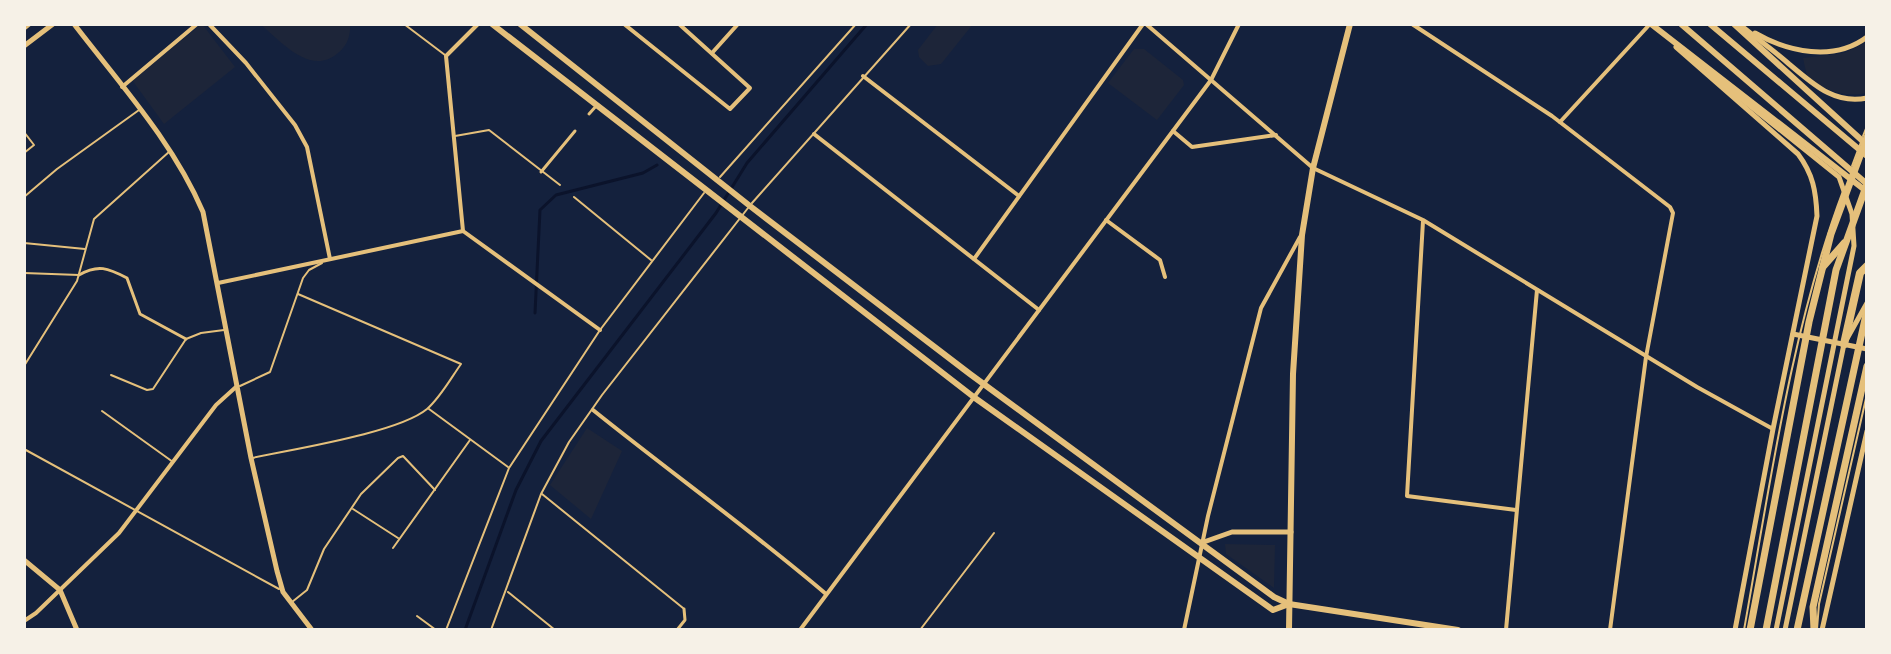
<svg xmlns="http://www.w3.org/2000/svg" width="1891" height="654" font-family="'Golos Text',sans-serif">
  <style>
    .green { fill: #1d2539 }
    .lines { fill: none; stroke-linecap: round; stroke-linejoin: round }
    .stream { stroke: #0b132b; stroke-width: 3 }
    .service { stroke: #e5c07b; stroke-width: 2 }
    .pedestrian { stroke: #e5c07b; stroke-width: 3 }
    .minor { stroke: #e5c07b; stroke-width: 4 }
    .tertiary { stroke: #e5c07b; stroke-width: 5 }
    .secondary { stroke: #e5c07b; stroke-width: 6 }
    .primary { stroke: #e5c07b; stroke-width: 6 }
    .trunk { stroke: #e5c07b; stroke-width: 7 }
    .motorway { stroke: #e5c07b; stroke-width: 8 }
  </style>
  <rect width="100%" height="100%" fill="#14213d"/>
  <g class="green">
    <polygon points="202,24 235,67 164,124 132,80"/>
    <path d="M260,24H350C351,35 347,46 338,53C310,77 281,41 260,24Z"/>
    <polygon points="938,24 973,24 941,64 928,66 919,57 918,50"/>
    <path d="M1867,42L1866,93C1844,98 1824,90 1807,77L1803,58L1844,53Z"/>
    <polygon points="1134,49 1144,49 1183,80 1184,85 1157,120 1108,83"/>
    <polygon points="587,428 622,451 591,519 550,485"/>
    <polygon points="1225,544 1275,545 1274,588 1226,554"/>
  </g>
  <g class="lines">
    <g class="stream">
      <polyline points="535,313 540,210 556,195 643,173 657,165"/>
      <polyline points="465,630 516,490 541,441 716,213 747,163 867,24"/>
    </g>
    <g class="service">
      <polyline points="404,24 445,55"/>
      <polyline points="24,132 34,145 24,153"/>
      <polyline points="455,136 489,130 560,185"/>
      <polyline points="1863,136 1867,126"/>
      <polyline points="1852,166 1861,142"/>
      <polyline points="720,177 856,24"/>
      <polyline points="24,197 57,169 139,110"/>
      <polyline points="574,197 651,260"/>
      <polyline points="752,203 911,24"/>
      <polyline points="24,243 85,249"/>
      <polyline points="24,273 79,275"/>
      <polyline points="24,366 77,281 94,219 170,151"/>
      <polyline points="111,375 147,390 153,389 186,339 201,333 224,330"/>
      <polyline points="240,386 270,372 303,278 309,270 322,263"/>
      <polyline points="429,409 508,467"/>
      <polyline points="102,411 173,462"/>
      <polyline points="24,449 279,589"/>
      <path d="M252,458C293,449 398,433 427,409C440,398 451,378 461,364L298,294"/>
      <polyline points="542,494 683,608"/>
      <polyline points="353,509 398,538"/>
      <polyline points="393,548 470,440"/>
      <polyline points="508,592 555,630"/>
      <polyline points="292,602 307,590 324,549 361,494 398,458 403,456 435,490"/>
      <polyline points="417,616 436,630"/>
      <polyline points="1817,629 1819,604 1867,394"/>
      <polyline points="446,630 509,468 600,330 704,193"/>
      <polyline points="491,630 541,494 569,442 602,395 748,208"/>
      <polyline points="920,630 994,533"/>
      <path d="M1744,630C1770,485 1791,329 1843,191"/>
    </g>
    <g class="pedestrian">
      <polyline points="589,114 597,105"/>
      <polyline points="541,172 575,131"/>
      <path d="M79,275C98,264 108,268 127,278L140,314L186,339"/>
      <polyline points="677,630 685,620 684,609"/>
    </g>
    <g class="minor">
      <polyline points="209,24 246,63 295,125 307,147 330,259"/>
      <polyline points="624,24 730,109 750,88 679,24"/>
      <polyline points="1146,24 1313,168 1423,220 1697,387 1773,429"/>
      <polyline points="1412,24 1552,116 1670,207 1673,213 1646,357 1610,630"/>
      <polyline points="712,53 738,24"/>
      <polyline points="863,76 1019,196"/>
      <polyline points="122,87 197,24"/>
      <polyline points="1560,122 1650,24"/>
      <polyline points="1173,131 1192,147 1276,135"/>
      <polyline points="814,134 1039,310"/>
      <polyline points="1106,220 1160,260 1165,277"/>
      <polyline points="1423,221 1407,496 1516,510"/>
      <polyline points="463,231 600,330"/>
      <polyline points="974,259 1143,24"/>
      <polyline points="218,283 463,231 446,56 478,24"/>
      <path d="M593,410C670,472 751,530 826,594"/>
      <polyline points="24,621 36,613 119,533 216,405 237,386"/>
      <polyline points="800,630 1211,80 1239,24"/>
      <polyline points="1184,630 1208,516 1261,308 1300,237"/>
      <polyline points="1506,630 1537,290"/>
    </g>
    <g class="tertiary">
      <path d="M74,24C120,84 173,142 203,212L251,458L277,571L283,592L312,630"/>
      <path d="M1739,24C1756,38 1773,50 1789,64C1812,83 1834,105 1867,98"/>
      <polyline points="24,28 29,24"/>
      <path d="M1755,33C1788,52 1834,62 1867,37"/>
      <polyline points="24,46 53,24"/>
      <path d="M1676,47L1798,154C1813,174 1816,191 1817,216L1773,429L1735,630"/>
      <polyline points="1708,72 1839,177 1852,214 1854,246 1776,630"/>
      <polyline points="1793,334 1867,349"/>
      <polyline points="1201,543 1232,532 1291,532"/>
      <polyline points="24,560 60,590 77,630"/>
      <polyline points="1785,630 1844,344 1867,303"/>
      <polyline points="1822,630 1867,431"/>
    </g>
    <g class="secondary">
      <polyline points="492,24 975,398 1273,610 1289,604"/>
      <polyline points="520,24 750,206 970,374 1274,597 1289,604 1458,630"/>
      <polyline points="1289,630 1293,374 1302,235 1313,168 1350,24"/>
    </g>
    <g class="primary">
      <polyline points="1651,24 1866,191"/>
      <polyline points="1681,24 1867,184"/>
      <polyline points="1710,24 1867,156"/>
      <polyline points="1734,24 1867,145"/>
    </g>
    <g class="trunk">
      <polyline points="1823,267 1844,243"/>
      <polyline points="1750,630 1809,322 1831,234 1867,137"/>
      <polyline points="1766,630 1836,270 1867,184"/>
      <polyline points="1797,630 1867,310"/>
      <polyline points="1814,630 1813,607 1867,366"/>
    </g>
    <polyline class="motorway" points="1844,344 1860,273 1867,266"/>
  </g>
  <rect width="1891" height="654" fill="none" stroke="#f6f1e7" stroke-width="52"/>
</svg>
